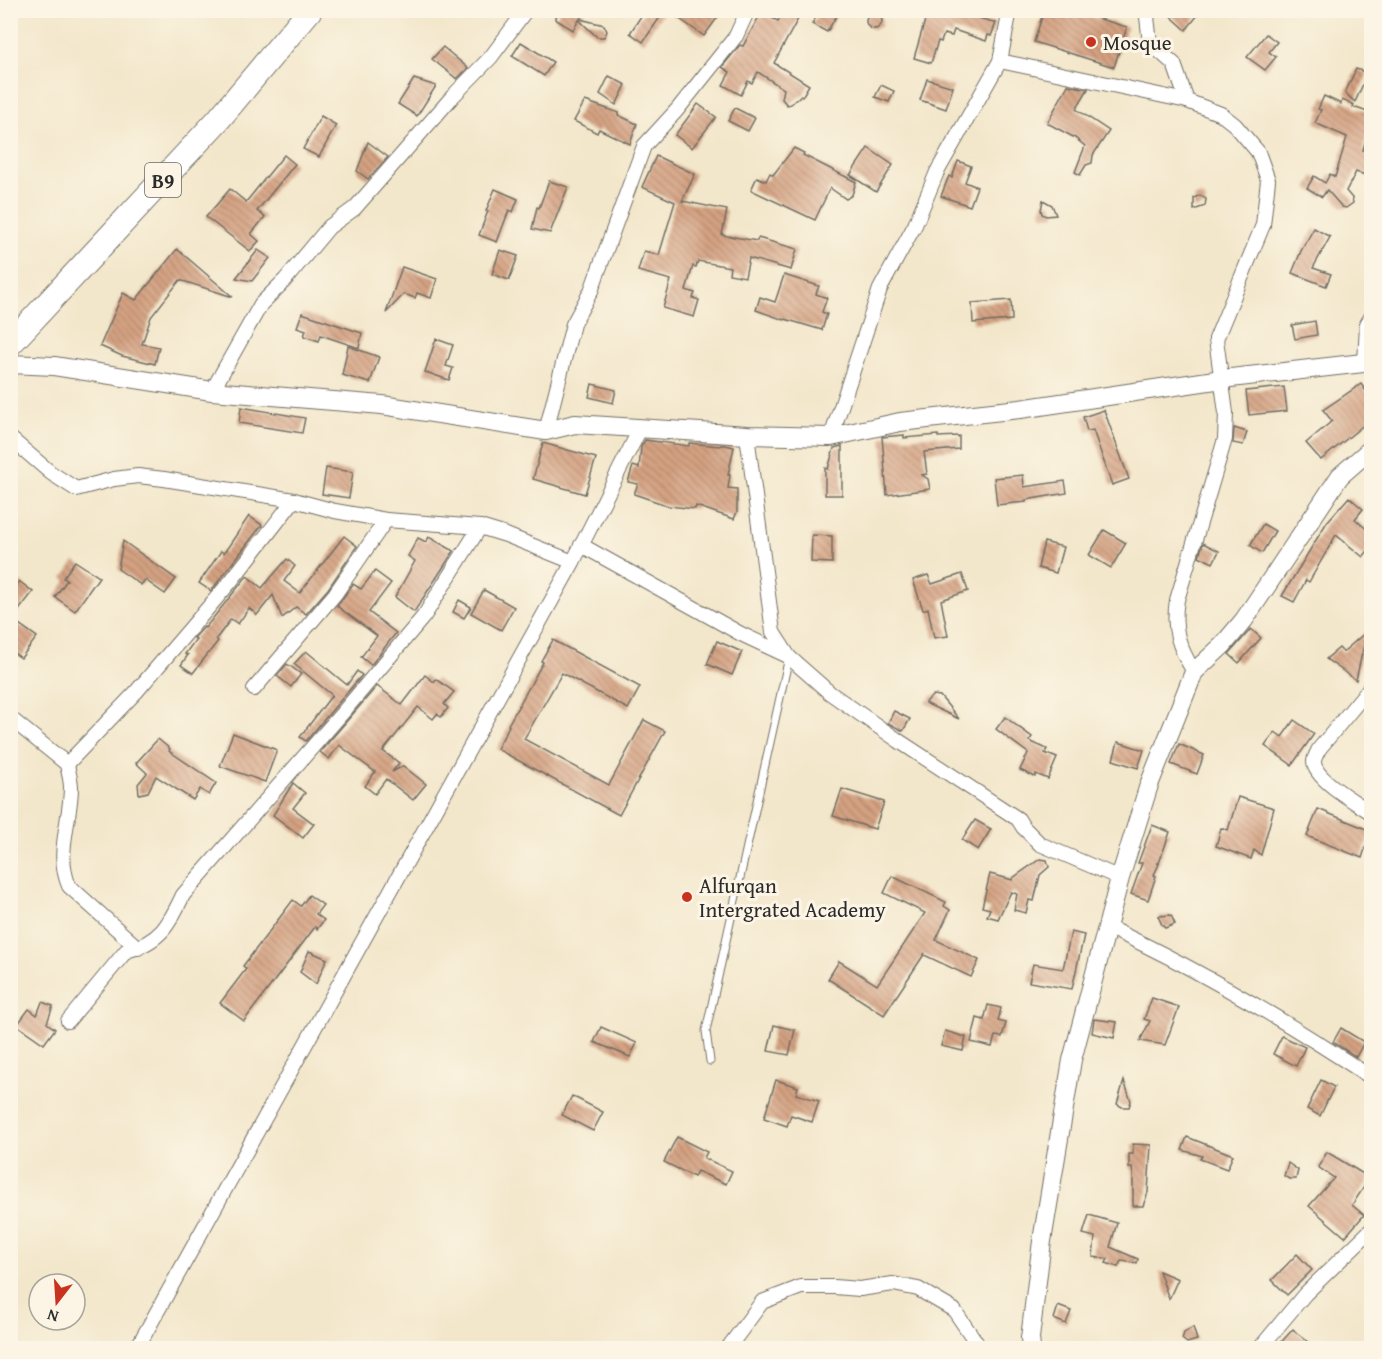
<svg xmlns="http://www.w3.org/2000/svg" width="1382" height="1359" font-family="'Gentium Book Plus',serif">
  <style>
    .building { fill: url(#building-back-hatch) }
    .lines { fill: none; stroke-linecap: round; stroke-linejoin: round }
    .lane-casing { stroke: #716d63; stroke-width: 9 }
    .street-casing { stroke: #716d63; stroke-width: 16 }
    .secondary-casing { stroke: #716d63; stroke-width: 20 }
    .highway-casing { stroke: #716d63; stroke-width: 26 }
    .lane { stroke: #fff; stroke-width: 7 }
    .street { stroke: #fff; stroke-width: 14 }
    .secondary { stroke: #fff; stroke-width: 18 }
    .highway { stroke: #fff; stroke-width: 24 }
    .poi-dot { fill: #c8321e; stroke: #fcf5e5; stroke-width: 2 }
    .labels { text-anchor: middle; dominant-baseline: central; stroke-width: 6; stroke-linejoin: round; paint-order: stroke }
    .shield { fill: #fcf5e5; stroke: #6a6863; stroke-width: 1.5 }
    .shield-label { font-size: 20px; font-weight: bold; fill: #2b2b2b }
    .poi-label { font-size: 21px; fill: #2b2b2b; stroke: #fcf5e5; text-anchor: start }
  </style>
  <defs>
    <pattern id="building-back-hatch" width="6" height="6" patternUnits="userSpaceOnUse" patternTransform="scale(1.5)"><rect width="6" height="6" fill="#d5a282"/><path d="M-1 5l2 2M0 0l6 6M5-1l2 2" fill="none" stroke="#ad846b"/></pattern>
  </defs>
  <rect width="100%" height="100%" fill="#fcf5e5"/>
  <filter id="ink" filterUnits="userSpaceOnUse"><feTurbulence type="fractalNoise" baseFrequency=".0167" numOctaves="2"/><feDisplacementMap in="SourceGraphic" scale="12" xChannelSelector="R" yChannelSelector="G"/><feConvolveMatrix kernelMatrix="1 2 1 2 8 2 1 2 1" color-interpolation-filters="sRGB"/></filter>
  <filter id="wash" filterUnits="userSpaceOnUse"><feTurbulence type="fractalNoise" baseFrequency=".008" numOctaves="4" result="noise"/><feDisplacementMap in="SourceGraphic" scale="24" xChannelSelector="R" yChannelSelector="G"/><feGaussianBlur stdDeviation="1.35" result="paint"/><feColorMatrix in="noise" values="0 0 0 0 0 0 0 0 0 0 0 0 0 0 0 0 0 1.4 0 .05"/><feComposite in="paint" operator="in"/></filter>
  <g filter="url(#wash)">
    <rect width="100%" height="100%" fill="#f3e7cb"/>
    <g id="blocks">
      <g class="building">
        <polygon points="560,10 585,10 580,19 604,25 607,31 606,34 604,37 597,37 579,20 573,30 555,19"/>
        <polygon points="645,10 665,10 643,42 630,33"/>
        <polygon points="667,10 723,10 704,36"/>
        <polygon points="784,10 799,17 774,63 809,85 802,97 800,96 791,104 787,105 782,99 784,89 758,72 752,83 748,81 741,95 723,85 730,72 722,67 740,45 743,46 761,13 778,21"/>
        <polygon points="820,10 840,10 827,32 812,24"/>
        <polygon points="928,10 947,10 968,17 969,15 996,23 991,36 988,35 986,41 954,30 952,36 944,34 941,42 938,41 931,63 914,58"/>
        <polygon points="1044,10 1073,11 1127,27 1114,67 1034,42"/>
        <polygon points="1164,10 1202,10 1186,30"/>
        <circle cx="874" cy="21" r="8"/>
        <polygon points="1266,34 1277,42 1269,52 1276,57 1265,70 1247,57"/>
        <polygon points="521,42 553,62 544,76 512,56"/>
        <polygon points="443,47 468,68 457,79 432,59"/>
        <polygon points="1356,69 1368,73 1355,102 1345,93"/>
        <polygon points="609,76 626,85 616,105 600,94"/>
        <polygon points="414,79 436,86 417,116 398,104"/>
        <polygon points="927,79 953,87 946,109 920,100"/>
        <polygon points="881,85 894,91 889,102 875,97"/>
        <polygon points="1068,85 1088,89 1076,109 1109,131 1093,155 1092,163 1086,165 1080,175 1075,172 1085,146 1075,138 1047,123"/>
        <polygon points="1324,96 1341,104 1342,100 1354,105 1353,107 1371,113 1371,120 1363,150 1371,153 1371,177 1356,172 1346,191 1352,198 1353,203 1346,208 1342,207 1327,190 1322,197 1307,188 1314,176 1325,183 1330,174 1335,177 1347,137 1315,123 1321,110 1318,109"/>
        <polygon points="585,101 619,113 618,115 637,124 630,144 599,129 597,133 574,121"/>
        <polygon points="698,104 716,117 692,148 675,135"/>
        <polygon points="735,108 755,118 748,131 728,121"/>
        <polygon points="321,116 336,125 319,157 303,149"/>
        <polygon points="368,142 388,157 368,179 357,171"/>
        <polygon points="794,148 804,153 803,155 856,182 852,195 846,199 830,188 815,220 751,190 757,177 766,181 770,173 773,175"/>
        <polygon points="868,148 893,165 876,192 850,175"/>
        <polygon points="284,155 295,164 257,211 265,217 251,234 259,241 250,251 206,217 230,189 246,202"/>
        <polygon points="656,156 695,174 682,201 727,210 722,235 757,241 758,238 797,249 791,270 749,258 745,277 729,274 730,267 698,261 696,267 693,266 686,290 695,293 693,298 699,300 694,317 663,308 671,280 638,271 644,251 659,255 675,202 642,187"/>
        <polygon points="958,161 971,166 965,182 977,187 970,206 941,196 949,176 952,178"/>
        <polygon points="549,181 568,187 550,233 532,229 537,207 539,208"/>
        <polygon points="495,189 518,199 513,212 509,210 497,242 479,235 488,211 486,211"/>
        <polygon points="1200,195 1206,199 1205,206 1194,210 1194,198"/>
        <polygon points="1043,200 1052,205 1056,215 1046,216 1042,214 1041,210"/>
        <polygon points="1314,228 1330,237 1313,268 1331,274 1326,286 1292,273 1301,251"/>
        <polygon points="177,249 233,297 180,280 151,317 142,344 159,347 155,364 122,356 100,346 123,293 136,300"/>
        <polygon points="258,250 270,258 252,281 236,278"/>
        <polygon points="500,250 518,256 509,280 492,274"/>
        <polygon points="402,267 437,279 431,298 417,293 415,298 404,294 386,313"/>
        <polygon points="784,275 819,286 816,294 827,298 822,312 827,314 822,330 785,319 784,320 756,310 760,297 775,302"/>
        <polygon points="1011,300 1012,320 973,323 972,303"/>
        <polygon points="302,313 362,333 359,348 321,335 319,341 304,336 306,330 297,327"/>
        <polygon points="1315,321 1317,335 1295,339 1292,325"/>
        <polygon points="436,339 453,345 446,366 453,368 449,380 425,372"/>
        <polygon points="348,346 379,357 370,383 342,375"/>
        <polygon points="592,384 616,390 613,403 589,397"/>
        <polygon points="1361,384 1371,398 1371,419 1321,460 1306,443 1332,421 1323,410"/>
        <polygon points="1284,387 1287,411 1249,415 1246,391"/>
        <polygon points="241,407 305,418 302,433 239,423"/>
        <polygon points="1104,410 1129,479 1112,485 1093,430 1087,431 1083,417"/>
        <polygon points="1234,428 1247,432 1243,445 1233,443"/>
        <polygon points="904,435 904,438 938,435 938,437 959,436 959,449 924,452 927,474 922,475 928,479 930,489 887,495 882,437"/>
        <polygon points="645,440 689,446 689,443 720,446 721,445 725,445 734,447 728,475 730,475 728,488 737,489 737,512 734,519 696,506 695,509 669,506 634,494 638,484 628,482 633,466 639,468 641,447"/>
        <polygon points="543,443 596,458 585,494 533,479"/>
        <polygon points="842,446 842,495 825,495 825,468 828,469 834,448"/>
        <polygon points="326,468 353,472 349,498 322,494"/>
        <polygon points="1023,475 1024,487 1065,481 1067,493 1026,500 1026,502 997,505 994,478"/>
        <polygon points="1349,497 1363,509 1355,519 1371,533 1371,547 1363,557 1336,535 1309,582 1306,580 1294,602 1282,596 1327,522"/>
        <polygon points="249,516 262,525 211,591 199,583 221,551 224,553"/>
        <polygon points="1263,524 1275,531 1262,553 1250,545"/>
        <polygon points="1104,530 1126,543 1111,568 1089,555"/>
        <polygon points="812,535 832,536 832,563 811,562"/>
        <polygon points="344,536 357,546 328,589 306,614 296,607 282,618 273,595 257,615 249,608 238,624 231,619 216,639 218,641 193,673 181,665 188,655 185,654 196,639 194,638 204,627 205,628 247,576 262,588 287,559 295,566 284,581 300,593"/>
        <polygon points="429,537 454,551 414,612 395,597 415,561 408,556 418,538 426,542"/>
        <polygon points="123,541 176,579 165,594 145,580 141,585 118,569"/>
        <polygon points="1044,542 1063,547 1056,573 1038,568"/>
        <polygon points="1203,543 1219,551 1213,563 1199,556"/>
        <polygon points="75,561 99,577 75,611 55,597 67,580 63,578"/>
        <polygon points="375,571 391,583 369,612 396,633 371,665 361,657 377,636 337,606 353,584 361,589"/>
        <polygon points="962,574 968,591 941,600 948,636 934,638 928,608 923,610 913,580 928,575 932,584"/>
        <polygon points="19,581 33,592 12,619 37,637 21,658 10,650 10,593"/>
        <polygon points="484,590 514,607 501,630 471,613"/>
        <polygon points="459,600 471,607 464,618 453,612"/>
        <polygon points="1251,629 1261,638 1239,663 1229,654"/>
        <polygon points="1367,631 1356,680 1326,659 1339,648 1343,652"/>
        <polygon points="553,640 640,687 628,709 562,673 524,739 609,785 644,720 665,731 619,815 497,749 509,726 508,725 543,662 541,661"/>
        <polygon points="717,641 742,652 732,675 707,664"/>
        <polygon points="306,651 347,685 357,671 362,675 306,741 300,737 332,695 294,664"/>
        <polygon points="287,664 301,674 291,687 277,676"/>
        <polygon points="425,675 434,682 436,679 454,692 444,704 448,708 441,717 437,714 433,719 418,707 383,751 399,763 392,772 403,766 426,784 413,800 386,779 375,794 365,786 375,772 339,745 329,759 320,752 377,686 402,705"/>
        <polygon points="933,695 940,696 959,719 925,703"/>
        <polygon points="894,711 910,719 903,731 888,723"/>
        <polygon points="1005,717 1032,737 1029,741 1047,749 1045,753 1057,758 1048,779 1036,774 1035,777 1020,770 1028,753 996,729"/>
        <polygon points="1294,720 1314,734 1292,765 1265,746 1275,732 1282,737"/>
        <polygon points="233,733 277,750 265,782 220,766"/>
        <polygon points="158,739 170,749 169,751 216,783 209,795 200,789 193,800 156,776 148,792 139,794 138,784 147,773 136,763"/>
        <polygon points="1118,742 1144,750 1138,768 1113,760"/>
        <polygon points="1179,744 1204,755 1197,774 1171,764"/>
        <polygon points="293,783 305,793 293,808 314,824 303,838 273,815"/>
        <polygon points="842,789 884,802 875,829 833,816"/>
        <polygon points="1238,797 1274,808 1261,855 1254,850 1251,859 1216,846 1221,828 1228,830"/>
        <polygon points="1318,809 1371,831 1362,858 1307,836"/>
        <polygon points="975,820 991,829 978,850 962,840"/>
        <polygon points="1152,825 1170,832 1159,863 1157,863 1159,864 1154,875 1156,876 1148,900 1131,894 1142,863 1138,863"/>
        <polygon points="1040,859 1047,860 1049,867 1040,875 1034,901 1029,900 1026,913 1014,910 1017,894 1011,892 998,919 987,916 990,909 982,907 990,874 1013,880 1013,878"/>
        <polygon points="892,876 946,902 944,906 950,910 936,940 979,960 971,977 924,955 925,953 884,1015 828,979 839,961 877,985 925,913 884,893"/>
        <polygon points="309,895 323,905 316,914 324,920 317,929 315,927 244,1021 220,1003 246,969 243,966 293,900 301,906"/>
        <polygon points="1171,915 1175,924 1165,928 1162,925 1158,916"/>
        <polygon points="1071,932 1084,935 1072,989 1029,982 1033,964 1063,969"/>
        <polygon points="309,951 327,959 316,984 300,972"/>
        <polygon points="1152,998 1179,1007 1165,1045 1140,1041 1150,1021 1144,1019"/>
        <polygon points="42,1002 53,1006 47,1023 55,1029 44,1044 17,1025 29,1009 37,1015"/>
        <polygon points="988,1005 1001,1008 998,1021 1006,1023 1002,1037 995,1036 992,1047 971,1042 977,1018 984,1020"/>
        <polygon points="1094,1019 1117,1022 1114,1038 1092,1033"/>
        <polygon points="774,1025 795,1030 789,1055 768,1051"/>
        <polygon points="601,1027 637,1043 630,1057 594,1042"/>
        <polygon points="1341,1028 1364,1042 1356,1057 1333,1042"/>
        <polygon points="945,1031 966,1037 963,1051 941,1046"/>
        <polygon points="1282,1036 1305,1047 1296,1066 1273,1054"/>
        <polygon points="776,1080 798,1087 796,1094 819,1101 812,1122 791,1115 787,1126 764,1118"/>
        <polygon points="1321,1080 1334,1087 1320,1116 1307,1109"/>
        <polygon points="1124,1081 1131,1101 1129,1107 1122,1107 1117,1104"/>
        <polygon points="572,1096 603,1112 593,1131 562,1115"/>
        <polygon points="677,1137 707,1152 704,1158 732,1171 726,1184 697,1171 694,1177 664,1162"/>
        <polygon points="1187,1137 1233,1155 1227,1169 1200,1159 1202,1156 1182,1150"/>
        <polygon points="1133,1144 1151,1145 1148,1192 1143,1206 1133,1206 1133,1175 1132,1168 1129,1168 1129,1154 1133,1154"/>
        <polygon points="1327,1152 1370,1178 1352,1205 1364,1215 1345,1237 1309,1206 1334,1178 1318,1167"/>
        <polygon points="1288,1163 1298,1170 1296,1179 1289,1179 1284,1176"/>
        <polygon points="1089,1215 1117,1223 1110,1247 1138,1259 1137,1263 1121,1261 1118,1267 1106,1263 1108,1259 1093,1257 1095,1237 1083,1234"/>
        <polygon points="1297,1254 1312,1270 1287,1295 1272,1280"/>
        <polygon points="1159,1271 1178,1279 1169,1299"/>
        <polygon points="1058,1306 1071,1311 1066,1324 1054,1319"/>
        <polygon points="1193,1327 1197,1340 1187,1343 1182,1339 1184,1333"/>
        <polygon points="1293,1329 1297,1333 1316,1348 1276,1348"/>
      </g>
    </g>
  </g>
  <g filter="url(#ink)">
    <use href="#blocks" fill-opacity="0" stroke="#716d63" stroke-width="1.5"/>
    <g class="lines">
      <g class="lane-casing">
        <polyline id="lane" points="710,1061 706,1031 789,657"/>
      </g>
      <g class="street-casing">
        <g id="street">
          <polyline points="1151,10 1147,17 1150,43 1174,64 1187,101"/>
          <path d="M1000,61L1187,101L1221,114L1235,125L1258,152L1268,180L1263,225L1216,339L1226,413L1225,439L1177,600C1172,630 1179,647 1194,672"/>
          <polyline points="1365,363 1367,324 1372,316"/>
          <polyline points="212,391 261,304 285,280 329,227 355,208 453,96 491,57 526,10"/>
          <polyline points="546,431 573,324 591,291 644,146 677,110 736,36 748,10"/>
          <polyline points="747,435 773,632 789,657 830,693 899,741 1018,819 1023,827 1040,844 1120,878"/>
          <polyline points="831,437 880,289 915,225 937,172 1000,61 1010,10"/>
          <polyline points="10,438 51,473 76,489 114,479 138,476 164,479 294,500 335,511 386,520 480,527 506,535 573,562"/>
          <polyline points="581,545 741,634 788,656"/>
          <path d="M1372,685L1319,749C1317,753 1314,758 1314,762C1314,779 1358,804 1372,813"/>
          <polyline points="254,689 335,594 386,520"/>
          <path d="M10,718L67,764C68,771 71,780 71,787C71,821 55,853 69,886L138,948"/>
          <polyline points="67,764 136,692 231,581 294,500"/>
          <path d="M1107,927C1199,969 1287,1022 1372,1078"/>
          <path d="M68,1021L126,951C160,942 169,925 183,895L344,711L424,616L480,527"/>
          <polyline points="137,1348 573,562 640,429"/>
          <polyline points="728,1348 762,1302 801,1287 834,1287 860,1289 893,1284 918,1289 954,1310 980,1348"/>
          <polyline points="1260,1348 1305,1294 1372,1229"/>
        </g>
      </g>
      <g class="secondary-casing">
        <g id="secondary">
          <polyline points="10,364 54,366 212,391 382,405 546,431 575,424 747,435 831,437 900,422 1020,409 1222,379 1372,362"/>
          <polyline points="1031,1348 1030,1338 1042,1241 1072,1060 1120,878 1149,785 1194,672 1223,645 1244,620 1340,476 1372,448"/>
        </g>
      </g>
      <g class="highway-casing">
        <polyline id="highway" points="10,344 218,120 310,10"/>
      </g>
      <use href="#lane" class="lane"/>
      <use href="#street" class="street"/>
      <use href="#secondary" class="secondary"/>
      <use href="#highway" class="highway"/>
    </g>
  </g>
  <g class="poi-dot">
    <circle cx="1091" cy="42" r="6"/>
    <circle cx="687" cy="897" r="6"/>
  </g>
  <g class="labels">
    <rect class="shield" x="145" y="163" width="36" height="34" rx="4.5"/>
    <g class="shield-label">
      <text x="163" y="180">B9</text>
    </g>
    <g class="poi-label">
      <text x="1103" y="42">Mosque</text>
      <text x="699" y="885">Alfurqan<tspan x="699" dy="24">Intergrated Academy</tspan></text>
    </g>
  </g>
  <rect width="1382" height="1359" fill="none" stroke="#fcf5e5" stroke-width="36"/>
  <g transform="translate(57 1302) rotate(197)"><circle r="28" fill="#fcf5e5" stroke="#a8a49b" stroke-width="1.5"/>
  <path d="M0-4.5L10 22L0 15L-10 22Z" fill="#c8321e"/>
  <text y="-9" font-size="16" font-weight="bold" text-anchor="middle" fill="#2b2b2b">N</text>
  </g>
</svg>
